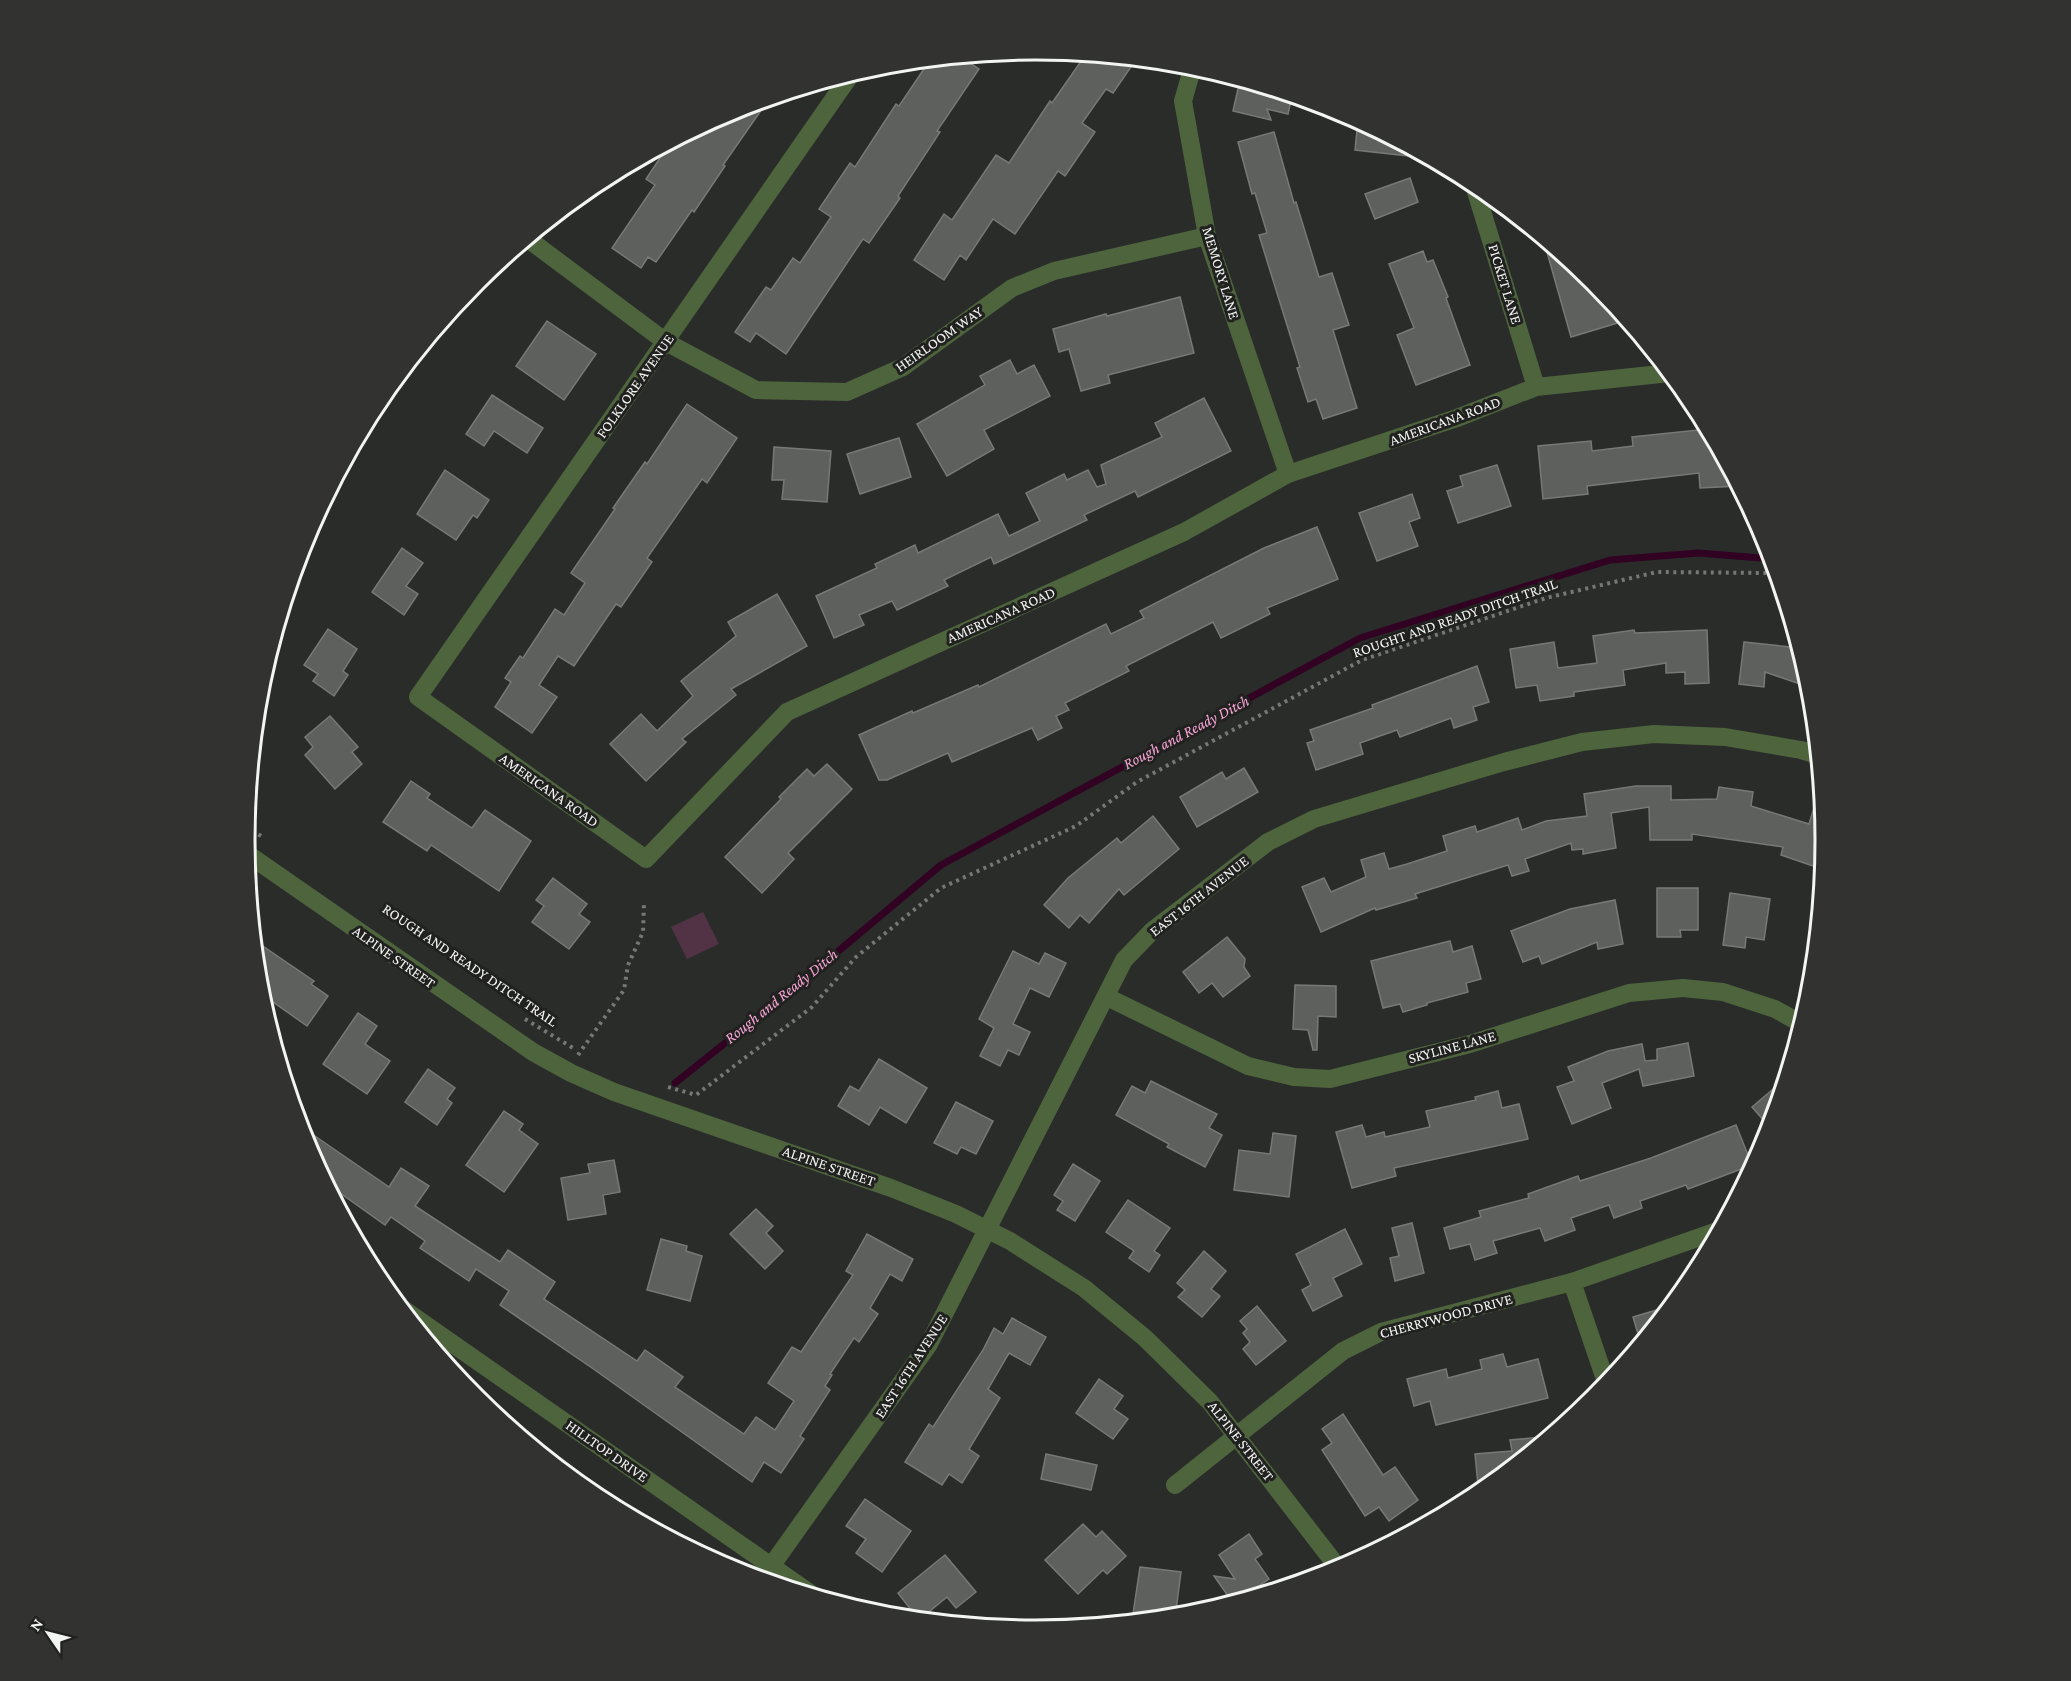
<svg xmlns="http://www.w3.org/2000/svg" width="2071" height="1681" font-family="'Crimson Pro',serif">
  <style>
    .green { fill: #523345 }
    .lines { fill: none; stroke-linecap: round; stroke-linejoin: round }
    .stream { stroke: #320223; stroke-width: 7 }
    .building { fill: #5e605d; stroke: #777976; stroke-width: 1.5 }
    .path { stroke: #767875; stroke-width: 4; stroke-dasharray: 3 4.5; stroke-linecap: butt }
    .minor { stroke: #4d643d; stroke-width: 18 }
    .tertiary { stroke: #4d643d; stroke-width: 18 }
    .labels { text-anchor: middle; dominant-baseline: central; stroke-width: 6; stroke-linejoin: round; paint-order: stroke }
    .street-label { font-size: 15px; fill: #f3f5f3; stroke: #212220 }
    .water-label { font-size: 16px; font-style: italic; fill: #f9a5d7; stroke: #212220 }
    .rim { fill: none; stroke: #f3f5f3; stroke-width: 3 }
  </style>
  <rect width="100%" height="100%" fill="#2a2c29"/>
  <polygon class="green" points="703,912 719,944 687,959 671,927"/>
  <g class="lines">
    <polyline class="stream" points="675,1083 798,985 941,865 1360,638 1610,560 1698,553 1773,559"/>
  </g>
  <g class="building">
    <polygon points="1086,54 1124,58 1133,64 1113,93 1106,89 1082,123 1095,132 1065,176 1058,171 1015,234 993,219 966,260 960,255 944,280 914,260 944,214 952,220 996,155 1009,163 1050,101 1052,103"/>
    <polygon points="961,57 979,69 937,131 940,132 898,196 900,198 869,243 863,239 786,354 756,333 750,342 735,332 766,287 771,290 793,258 800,263 831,217 819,209 850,163 855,167 896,104 899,106 930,60"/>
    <polygon points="1240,80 1292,96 1288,114 1267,109 1271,120 1233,111"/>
    <polygon points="769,99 723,165 725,166 694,212 692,210 656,262 648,257 641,268 612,248 655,185 646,179 670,143 733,110"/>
    <polygon points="1358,120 1426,157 1426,158 1355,150"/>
    <polygon points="1274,132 1294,203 1296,202 1319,277 1332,273 1349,325 1333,330 1357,408 1323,419 1316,399 1308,402 1297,368 1300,367 1259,235 1267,233 1255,193 1252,194 1238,142"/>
    <polygon points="1410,178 1418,202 1375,219 1365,194"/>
    <polygon points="1543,238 1595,281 1616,307 1621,322 1571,337"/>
    <polygon points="1423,251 1427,262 1433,260 1448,297 1446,298 1470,365 1416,385 1397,335 1414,328 1389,264"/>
    <polygon points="1180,297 1194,353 1108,375 1110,383 1081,391 1069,349 1059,352 1053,329 1106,314 1107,316"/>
    <polygon points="547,321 596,354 564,400 516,366"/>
    <polygon points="1010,360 1017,374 1034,365 1050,396 984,430 994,449 947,476 917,424 985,385 980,376"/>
    <polygon points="492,395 543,428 527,453 494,431 484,446 466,434"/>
    <polygon points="1204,398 1231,451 1138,497 1135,491 1084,515 1087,520 994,564 991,557 944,580 948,586 897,610 892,601 859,615 864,625 834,638 816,596 877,568 875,564 915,545 918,553 998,514 1009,536 1040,521 1026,493 1064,474 1067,480 1088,470 1097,487 1106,484 1101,465 1162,437 1155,423"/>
    <polygon points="687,404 737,438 707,483 702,479 647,558 652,562 621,607 616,604 574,666 558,656 539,685 557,697 532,733 495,707 511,682 505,678 520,656 523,658 555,609 564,615 585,583 571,573 615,509 613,508 645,462 647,464"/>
    <polygon points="1708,429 1739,486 1700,488 1699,473 1587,486 1588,494 1543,499 1538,446 1591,441 1592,451 1633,446 1632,437"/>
    <polygon points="899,438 911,477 860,494 847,454"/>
    <polygon points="774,447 831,451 827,502 782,499 784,480 772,480"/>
    <polygon points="1497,465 1511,506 1458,523 1447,491 1463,486 1460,476"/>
    <polygon points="445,470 489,500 477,518 473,515 456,540 417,514"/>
    <polygon points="1412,494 1420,518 1409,522 1418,546 1377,561 1359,513"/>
    <polygon points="1317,527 1338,579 1267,608 1270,614 1221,638 1213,622 1126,666 1129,671 1065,703 1069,710 1056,716 1062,728 1038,740 1032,728 952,762 948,753 887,780 879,780 859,735 912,711 913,713 978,685 979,687 1106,624 1111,634 1144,618 1140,611 1264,548"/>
    <polygon points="402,548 423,563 406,586 418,594 404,615 372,592"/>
    <polygon points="777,594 807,646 731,689 736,695 682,739 686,742 646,781 610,744 641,714 657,731 693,696 681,681 736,636 728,622"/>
    <polygon points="328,629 357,649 343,671 348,675 334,696 313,681 318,674 304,665"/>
    <polygon points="1634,630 1635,633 1707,630 1709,683 1685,684 1685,672 1666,673 1666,663 1623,670 1625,685 1574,692 1574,696 1540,701 1537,685 1516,688 1510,649 1554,642 1558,668 1597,663 1593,636"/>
    <polygon points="1744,642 1800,648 1812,688 1765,672 1764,687 1739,684"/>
    <polygon points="1477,666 1489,702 1473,707 1477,720 1454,728 1451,718 1400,737 1397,730 1360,743 1363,754 1316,770 1307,743 1314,741 1310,730 1373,708 1372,705"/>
    <polygon points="330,716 358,747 352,752 362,764 335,789 305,755 313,747 305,737"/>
    <polygon points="827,764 852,789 788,853 794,859 762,893 725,857 781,799 779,797 807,769 814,776"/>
    <polygon points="1244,768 1258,792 1197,827 1180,797 1222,772 1226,779"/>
    <polygon points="411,781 430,794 427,798 472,828 485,810 531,841 499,891 431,845 427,851 383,822"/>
    <polygon points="1821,785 1826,841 1826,851 1819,868 1781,855 1783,847 1692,834 1692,840 1650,840 1649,807 1611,813 1616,848 1583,854 1583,849 1572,850 1571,843 1525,859 1529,871 1512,876 1508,865 1415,894 1417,898 1376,910 1375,908 1321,932 1302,887 1324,878 1331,892 1366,877 1361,860 1384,853 1389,869 1407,864 1447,851 1443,836 1475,826 1477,832 1518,818 1522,830 1546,821 1587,816 1584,794 1636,786 1671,786 1671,800 1717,799 1719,787 1753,792 1751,806 1809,824"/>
    <polygon points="1153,816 1179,849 1124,895 1119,889 1089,923 1080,915 1069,928 1044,905 1068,878 1117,838 1121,843"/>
    <polygon points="553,878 587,904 579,914 590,922 569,949 532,922 544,906 536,900"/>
    <polygon points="1657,888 1698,888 1698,930 1680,930 1681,937 1657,937"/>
    <polygon points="1730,893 1770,899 1764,940 1746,937 1745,948 1723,945"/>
    <polygon points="1615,900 1623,944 1598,949 1597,942 1542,964 1539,956 1523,962 1511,931 1570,909"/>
    <polygon points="1227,937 1245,959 1244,967 1250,976 1223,997 1212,983 1199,993 1183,972"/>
    <polygon points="254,940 314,981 311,984 328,996 307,1026 259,992"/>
    <polygon points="1450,941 1453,952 1472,946 1481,979 1466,983 1468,992 1427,1003 1427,1005 1403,1012 1400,1004 1383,1008 1371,961"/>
    <polygon points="1013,951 1039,964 1045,953 1066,963 1049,997 1030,988 1013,1024 1030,1032 1019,1055 1008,1050 1000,1066 980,1056 994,1028 979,1019"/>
    <polygon points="1295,985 1336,986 1336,1017 1318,1016 1317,1050 1313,1050 1308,1030 1293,1029"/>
    <polygon points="358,1013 377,1026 365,1044 390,1061 367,1094 323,1064"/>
    <polygon points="1688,1043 1694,1076 1643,1086 1639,1069 1602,1083 1611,1108 1572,1124 1557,1087 1574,1081 1568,1067 1608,1051 1642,1044 1645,1061 1657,1060 1657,1049"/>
    <polygon points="879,1059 927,1088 906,1123 880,1107 869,1125 838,1106 850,1086 859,1091"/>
    <polygon points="428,1069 455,1088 447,1099 452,1103 437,1125 405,1102"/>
    <polygon points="1786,1078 1777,1109 1771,1129 1752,1107"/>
    <polygon points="1151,1081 1217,1114 1209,1128 1222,1135 1205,1167 1167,1147 1169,1144 1116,1115 1132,1086 1145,1093"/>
    <polygon points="1498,1091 1502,1108 1519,1104 1528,1139 1394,1168 1396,1176 1352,1188 1336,1132 1362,1125 1366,1137 1384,1132 1385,1137 1430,1127 1426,1111 1476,1100 1475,1097"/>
    <polygon points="956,1102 993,1121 976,1154 961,1147 957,1154 934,1143"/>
    <polygon points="504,1111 523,1124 519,1130 538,1144 504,1192 466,1165"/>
    <polygon points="299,1125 389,1187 401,1168 429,1186 415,1206 500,1262 508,1250 555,1282 544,1299 637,1361 645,1350 683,1377 675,1387 744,1434 756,1417 775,1430 794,1401 768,1383 792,1347 801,1352 853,1275 846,1271 867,1234 913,1259 902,1281 890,1274 870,1308 878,1314 859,1342 854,1338 830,1374 832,1375 825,1386 830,1390 800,1436 804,1439 781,1473 764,1462 752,1482 592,1368 500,1305 509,1291 476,1269 469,1281 420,1248 425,1241 391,1217 385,1225 326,1183 305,1143"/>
    <polygon points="1736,1125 1752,1165 1688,1189 1686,1185 1640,1201 1642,1208 1614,1218 1609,1205 1571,1218 1575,1230 1545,1241 1540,1228 1493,1241 1497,1253 1475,1260 1470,1244 1450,1249 1444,1228 1481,1217 1479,1211 1529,1198 1528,1194 1578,1176 1580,1181 1651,1158"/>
    <polygon points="1273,1133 1296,1136 1289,1197 1234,1190 1239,1150 1270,1154"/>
    <polygon points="614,1160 620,1192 603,1195 606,1214 568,1220 561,1178 590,1173 588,1164"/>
    <polygon points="1073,1164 1100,1181 1075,1221 1057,1210 1063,1201 1054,1195"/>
    <polygon points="1128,1200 1170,1228 1154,1251 1160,1255 1149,1272 1129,1258 1134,1251 1106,1232"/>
    <polygon points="756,1209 773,1226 766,1233 783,1251 765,1269 730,1234"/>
    <polygon points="1412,1223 1424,1273 1395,1281 1390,1258 1399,1256 1392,1228"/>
    <polygon points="1345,1229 1362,1264 1333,1278 1342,1296 1313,1311 1302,1290 1311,1285 1296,1254"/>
    <polygon points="661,1239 687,1246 686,1251 702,1256 690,1301 647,1290"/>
    <polygon points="1204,1251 1226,1271 1211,1289 1220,1296 1202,1317 1178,1297 1185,1290 1177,1283"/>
    <polygon points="1673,1305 1651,1332 1641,1344 1633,1317"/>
    <polygon points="1257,1306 1286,1341 1256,1365 1243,1349 1250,1342 1243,1333 1247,1329 1240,1321"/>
    <polygon points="1012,1318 1046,1337 1030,1365 1009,1353 988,1389 1000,1398 969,1449 979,1456 962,1483 949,1474 942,1485 905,1462 929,1424 933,1427 983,1350 994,1328 1003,1334"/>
    <polygon points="1503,1354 1507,1367 1538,1359 1548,1398 1436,1425 1430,1401 1414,1406 1407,1379 1446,1369 1448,1378 1482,1369 1480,1360"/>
    <polygon points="1099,1379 1123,1396 1114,1409 1128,1419 1113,1439 1076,1413"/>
    <polygon points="1343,1414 1383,1475 1395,1467 1418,1500 1389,1521 1379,1507 1365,1516 1322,1450 1332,1443 1322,1429"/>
    <polygon points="1551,1436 1507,1472 1479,1495 1475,1454 1512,1451 1510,1440"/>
    <polygon points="1046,1454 1097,1465 1091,1490 1041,1479"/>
    <polygon points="865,1499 911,1531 882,1572 856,1553 866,1539 846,1526"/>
    <polygon points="1083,1524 1096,1537 1102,1531 1126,1556 1107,1574 1103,1570 1078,1594 1045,1560"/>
    <polygon points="1249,1534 1262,1554 1255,1559 1269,1579 1233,1603 1214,1576 1235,1579 1219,1555"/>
    <polygon points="945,1555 976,1592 956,1608 947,1597 919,1620 898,1593"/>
    <polygon points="1140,1567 1181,1572 1175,1618 1133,1614"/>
  </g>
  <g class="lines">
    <g class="path">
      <polyline points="246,826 261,836"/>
      <polyline points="525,1019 573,1048"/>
      <polyline points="578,1055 624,990 628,965 643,932 644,904"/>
      <polyline points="668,1087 696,1095 812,1007 856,957 941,888 1076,826 1137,782 1362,660 1546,598 1657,572 1769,573 1778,575"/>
    </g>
    <g class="minor">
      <polyline points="1193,66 1183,101 1207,236 1288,474"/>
      <polyline points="851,74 418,697 646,859 787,712 1184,532 1288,474 1457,418 1536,387 1670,373"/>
      <polyline points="1473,182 1536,387"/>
      <polyline points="528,239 666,342 756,390 847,392 903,367 1012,288 1054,271 1207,236"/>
      <polyline points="1107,997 1248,1066 1294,1077 1330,1079 1470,1044 1629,993 1683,988 1723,992 1775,1009 1802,1024"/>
      <polyline points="1572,1282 1607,1385"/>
      <polyline points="400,1307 814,1596"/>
      <polyline points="1175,1485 1343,1351 1381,1332 1572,1282 1720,1230"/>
      <polyline points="772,1565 929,1344 1124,960 1152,931 1268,842 1314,819 1504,762 1582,742 1654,734 1725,737 1801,750 1818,755"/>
    </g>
    <polyline class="tertiary" points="246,853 533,1052 571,1073 614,1092 891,1188 956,1214 1010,1241 1084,1288 1145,1338 1210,1402 1340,1570"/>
  </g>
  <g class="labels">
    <g class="street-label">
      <text transform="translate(1221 273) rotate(73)">MEMORY LANE</text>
      <text transform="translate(1505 284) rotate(73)">PICKET LANE</text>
      <text transform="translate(939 339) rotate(-35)">HEIRLOOM WAY</text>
      <text transform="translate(635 386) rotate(-55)">FOLKLORE AVENUE</text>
      <text transform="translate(1445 421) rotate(-20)">AMERICANA ROAD</text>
      <text transform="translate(1001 615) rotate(-24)">AMERICANA ROAD</text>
      <text transform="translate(1455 618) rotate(-19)">ROUGHT AND READY DITCH TRAIL</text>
      <text transform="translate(549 790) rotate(35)">AMERICANA ROAD</text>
      <text transform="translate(1199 896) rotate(-38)">EAST 16TH AVENUE</text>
      <text transform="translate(394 957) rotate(35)">ALPINE STREET</text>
      <text transform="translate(470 965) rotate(34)">ROUGH AND READY DITCH TRAIL</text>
      <text transform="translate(1452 1047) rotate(-15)">SKYLINE LANE</text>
      <text transform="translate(829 1166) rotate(19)">ALPINE STREET</text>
      <text transform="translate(1446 1316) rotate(-15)">CHERRYWOOD DRIVE</text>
      <text transform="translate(911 1366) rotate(-57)">EAST 16TH AVENUE</text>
      <text transform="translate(1241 1441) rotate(52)">ALPINE STREET</text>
      <text transform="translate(607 1451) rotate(35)">HILLTOP DRIVE</text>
    </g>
    <g class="water-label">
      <text transform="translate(1186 732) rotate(-28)">Rough and Ready Ditch</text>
      <text transform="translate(781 996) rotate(-39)">Rough and Ready Ditch</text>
    </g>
  </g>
  <path d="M0 0H2071V1681H0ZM255 840a780 780 0 1 1 1560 0a780 780 0 1 1-1560 0Z" fill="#323331" fill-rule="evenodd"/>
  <path class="rim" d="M255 840a780 780 0 1 1 1560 0a780 780 0 1 1-1560 0Z"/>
  <g transform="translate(48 1633) rotate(305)" stroke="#212220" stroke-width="4.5" paint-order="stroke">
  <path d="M0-4.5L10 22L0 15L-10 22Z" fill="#f3f5f3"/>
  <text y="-9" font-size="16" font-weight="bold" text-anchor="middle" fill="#f3f5f3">N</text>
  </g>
</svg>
